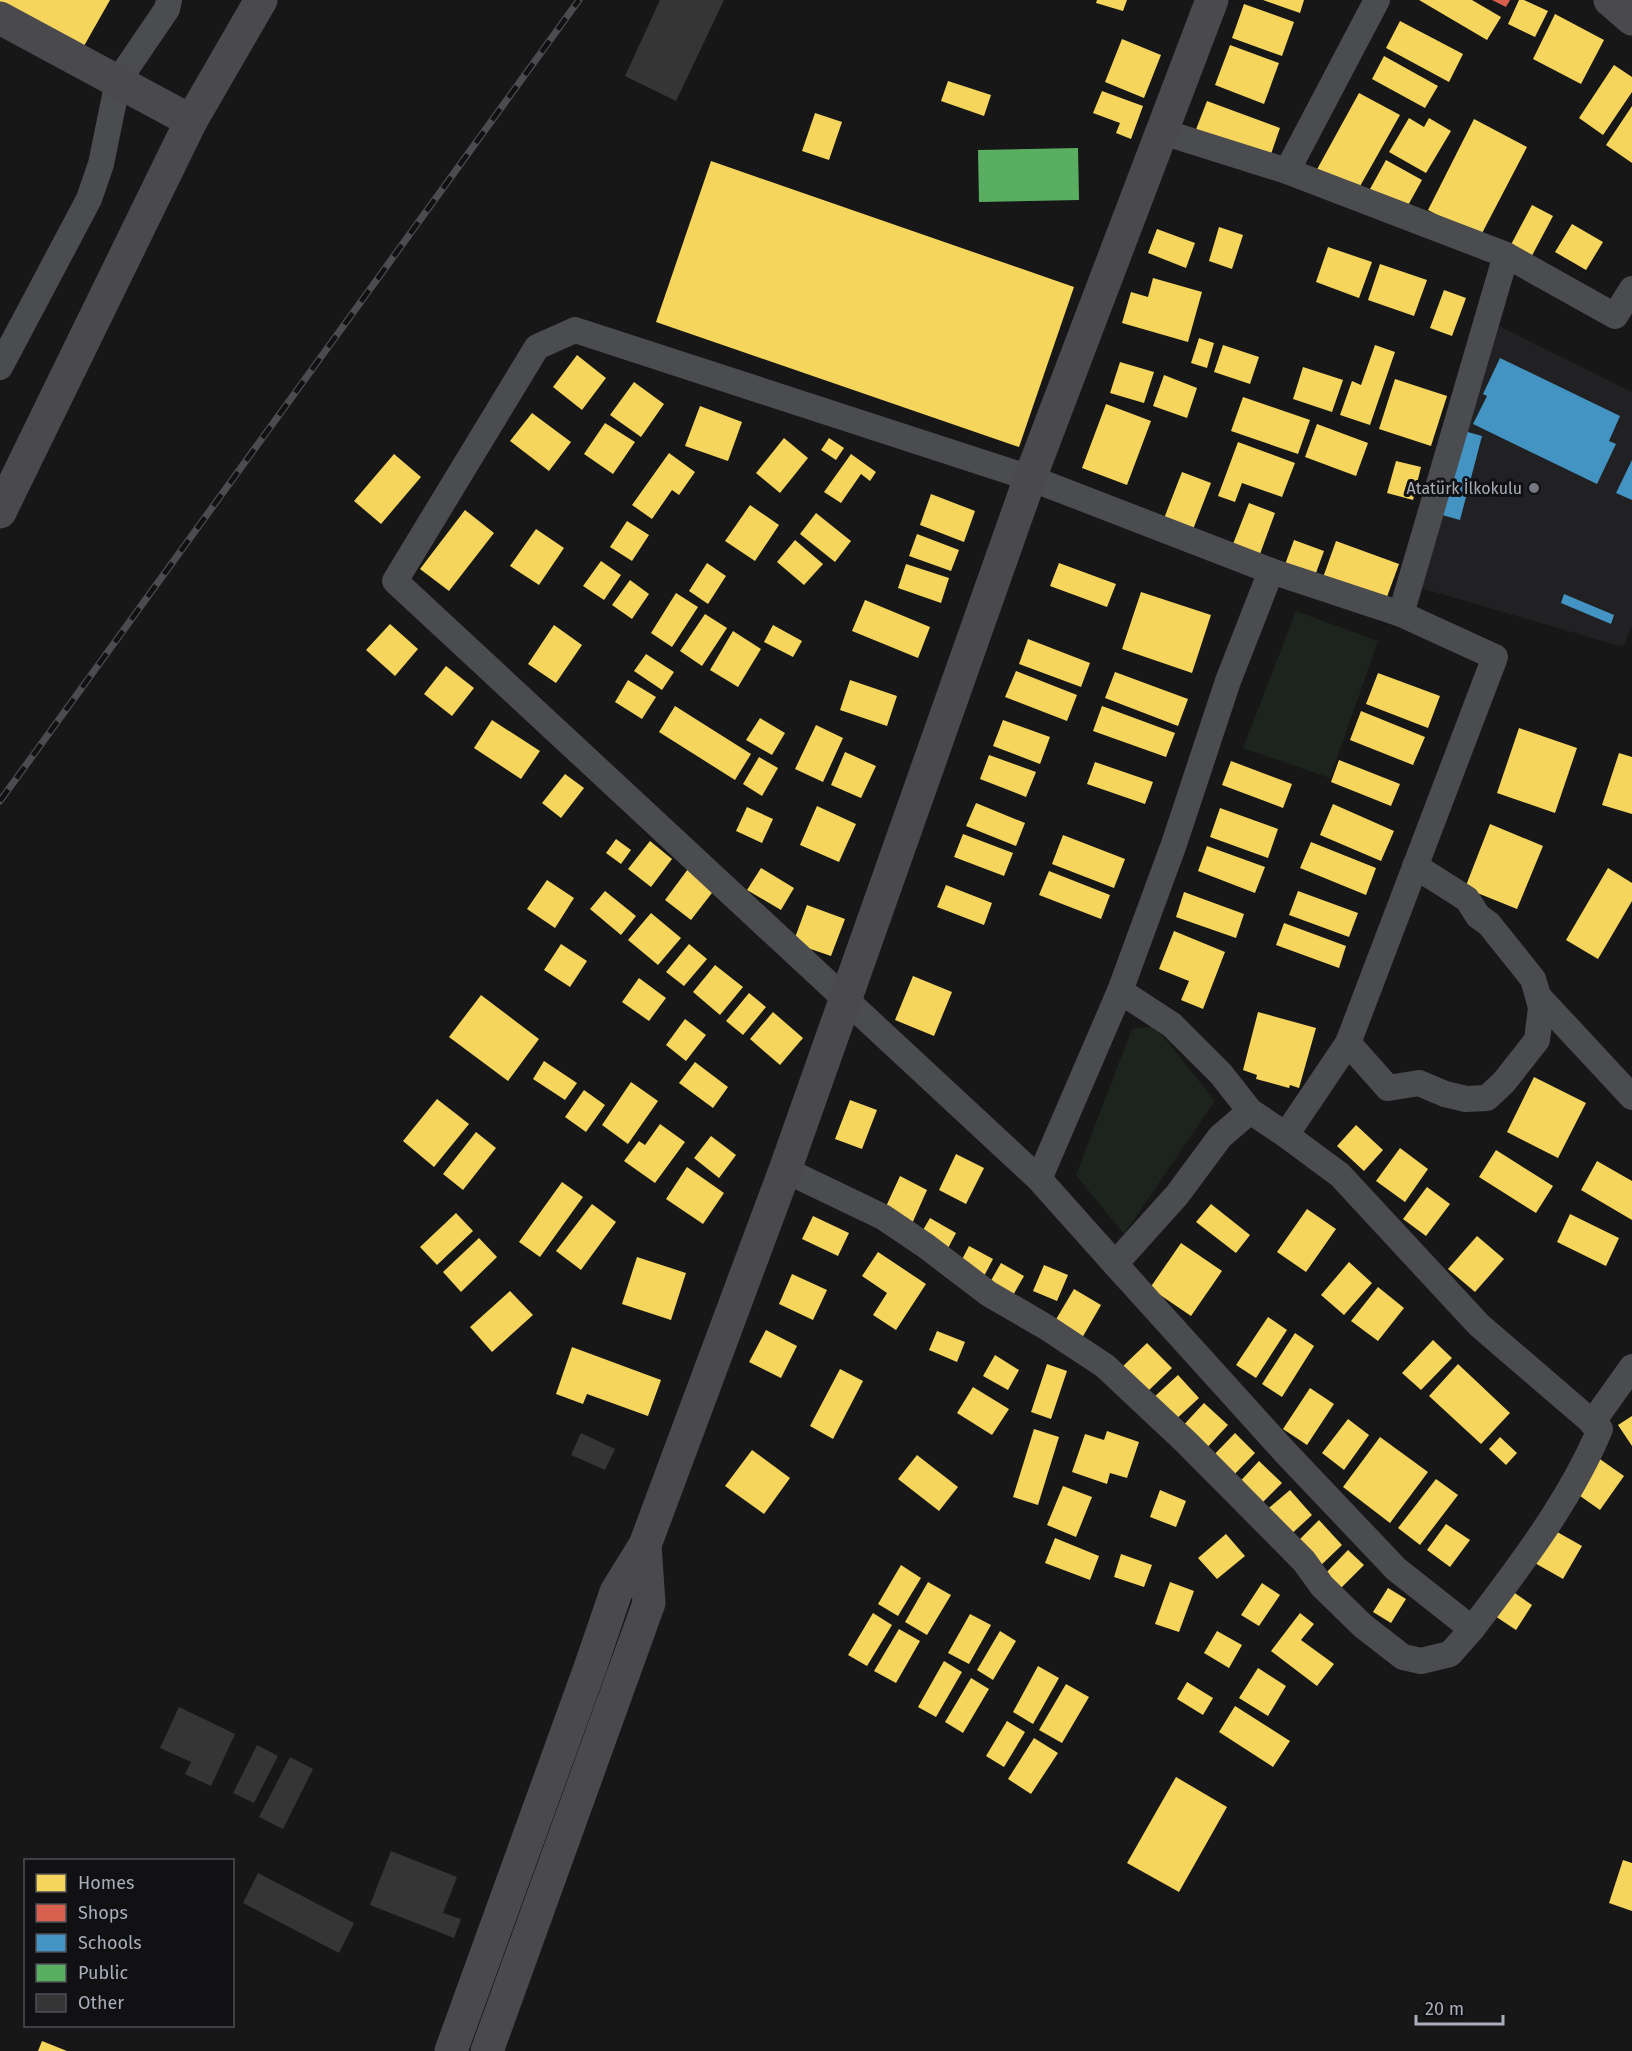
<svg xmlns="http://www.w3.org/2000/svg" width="1632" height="2051" font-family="'Fira Sans',sans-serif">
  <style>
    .built { fill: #212123 }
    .green { fill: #1d241e }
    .homes { fill: #f6d55c }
    .shops { fill: #d6604d }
    .schools { fill: #4393c3 }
    .public { fill: #5aae61 }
    .building { fill: #353536 }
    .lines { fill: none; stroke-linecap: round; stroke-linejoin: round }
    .street { stroke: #4b4c50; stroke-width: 26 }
    .secondary { stroke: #4a4a4e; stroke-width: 33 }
    .rail-casing { stroke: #4b4c4f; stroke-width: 7 }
    .rail { stroke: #111113; stroke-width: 4.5; stroke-dasharray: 14; stroke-linecap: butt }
    .poi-dot { fill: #757880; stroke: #111113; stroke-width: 2 }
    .labels { text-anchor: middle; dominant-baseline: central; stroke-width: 6; stroke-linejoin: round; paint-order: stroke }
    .poi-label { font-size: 16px; fill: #a8adb8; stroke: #111113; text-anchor: end }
  </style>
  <rect width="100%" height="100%" fill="#171717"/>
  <polygon class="built" points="1489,321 1632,392 1632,626 1623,647 1407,584"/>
  <g class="green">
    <polygon points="1296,611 1378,641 1330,778 1243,748"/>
    <polygon points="1155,1026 1215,1101 1124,1234 1076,1175 1132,1029"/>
  </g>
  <g class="homes">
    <polygon points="0,0 110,0 80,53 0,6"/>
    <polygon points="1097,0 1127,0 1123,11 1096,3"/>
    <polygon points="1263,0 1304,0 1300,13"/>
    <polygon points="1419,0 1472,0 1501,17 1487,40"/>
    <polygon points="1519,0 1524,0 1548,11 1535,37 1508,24"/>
    <polygon points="1244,4 1294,22 1282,56 1232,38"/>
    <polygon points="1555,14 1604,40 1581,84 1533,59"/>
    <polygon points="1400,21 1463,54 1449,82 1386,48"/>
    <polygon points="1122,39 1161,55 1144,98 1105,82"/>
    <polygon points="1230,45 1279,63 1264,104 1215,85"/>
    <polygon points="1384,56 1438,86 1425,108 1372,79"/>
    <polygon points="1614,65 1632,77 1632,92 1603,135 1579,118"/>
    <polygon points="948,81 991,95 984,116 941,101"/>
    <polygon points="1102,91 1143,106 1131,139 1116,133 1120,123 1093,113"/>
    <polygon points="1359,93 1400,115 1359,188 1315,173"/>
    <polygon points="1207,101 1280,128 1269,160 1195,132"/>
    <polygon points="1632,106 1632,163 1606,145"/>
    <polygon points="815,113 842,122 829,160 802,151"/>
    <polygon points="1409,118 1424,127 1429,118 1451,131 1426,173 1389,152"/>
    <polygon points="1474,119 1527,147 1480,237 1428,210"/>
    <polygon points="1386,160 1422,180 1406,209 1370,189"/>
    <polygon points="711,161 1074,287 1019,447 656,322"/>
    <polygon points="1532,205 1553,216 1527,265 1506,254"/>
    <polygon points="1572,224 1603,242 1586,270 1555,252"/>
    <polygon points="1219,227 1243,235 1232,269 1209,261"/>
    <polygon points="1157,229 1195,243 1186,268 1148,253"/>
    <polygon points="1328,247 1372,262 1359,298 1316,282"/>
    <polygon points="1380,264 1427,280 1414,316 1368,300"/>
    <polygon points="1153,278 1202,292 1188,342 1122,323 1131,292 1148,297"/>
    <polygon points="1444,290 1466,298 1452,336 1430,328"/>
    <polygon points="1199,338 1214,343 1207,368 1191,363"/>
    <polygon points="1223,345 1259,357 1250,384 1214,372"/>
    <polygon points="1375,345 1395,352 1370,425 1340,415 1352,381 1361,385"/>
    <polygon points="577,355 606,378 582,410 553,387"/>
    <polygon points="1120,362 1154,372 1144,403 1110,393"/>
    <polygon points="1303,367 1343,380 1332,412 1293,399"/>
    <polygon points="1164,375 1197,388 1187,418 1153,406"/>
    <polygon points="1395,379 1447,396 1431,446 1379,429"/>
    <polygon points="634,382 664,404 641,437 610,415"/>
    <polygon points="1243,397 1310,420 1298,454 1231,431"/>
    <polygon points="1106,404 1151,421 1127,485 1082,468"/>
    <polygon points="700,406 742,422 728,461 685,446"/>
    <polygon points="532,413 571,442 549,471 510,441"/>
    <polygon points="605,423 635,442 613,474 584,454"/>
    <polygon points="1317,424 1368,443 1356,476 1305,457"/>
    <polygon points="784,438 808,458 780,493 756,473"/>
    <polygon points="829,438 844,448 836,460 821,450"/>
    <polygon points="1238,442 1295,463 1282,497 1242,483 1235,502 1218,496"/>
    <polygon points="669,453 695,472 679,495 672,490 652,519 632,505"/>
    <polygon points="394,454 421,477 381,524 354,501"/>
    <polygon points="851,454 876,472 870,481 861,474 841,503 824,492"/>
    <polygon points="1396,461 1421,467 1413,500 1387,493"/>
    <polygon points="1182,472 1211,483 1192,532 1163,521"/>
    <polygon points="931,494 975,511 964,542 920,525"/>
    <polygon points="1249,503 1275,513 1260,554 1233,544"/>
    <polygon points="750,505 779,525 755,561 725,541"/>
    <polygon points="465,510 494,533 449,591 420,569"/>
    <polygon points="816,513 851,541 835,562 800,534"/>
    <polygon points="627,521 649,535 632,561 610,547"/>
    <polygon points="536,529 564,548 539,585 510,566"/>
    <polygon points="917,534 959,550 951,571 909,556"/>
    <polygon points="795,540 823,564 804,585 777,562"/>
    <polygon points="1294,540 1324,551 1313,581 1283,570"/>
    <polygon points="1336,541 1399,564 1384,605 1321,583"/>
    <polygon points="601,561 621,575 604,600 583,586"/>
    <polygon points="707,563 726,576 708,604 689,591"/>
    <polygon points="1059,563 1116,584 1107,607 1050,586"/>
    <polygon points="906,564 949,578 941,603 898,588"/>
    <polygon points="630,580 649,594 632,619 612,605"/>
    <polygon points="1141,592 1211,615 1192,673 1122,649"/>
    <polygon points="676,593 698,607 672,647 651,633"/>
    <polygon points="865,600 930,627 918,658 852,631"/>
    <polygon points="705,614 727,628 702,666 680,651"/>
    <polygon points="390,624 418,649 395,676 366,650"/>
    <polygon points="554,625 582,645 556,683 528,664"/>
    <polygon points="773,625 802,641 793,657 764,642"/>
    <polygon points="733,631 761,649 738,687 710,670"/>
    <polygon points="1028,639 1090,663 1081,687 1019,664"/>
    <polygon points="646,654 674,672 662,690 634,671"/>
    <polygon points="446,666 474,688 452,716 424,694"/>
    <polygon points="1016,671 1077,695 1067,721 1005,697"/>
    <polygon points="1115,672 1188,699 1178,726 1105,698"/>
    <polygon points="1378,673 1440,696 1428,728 1366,704"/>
    <polygon points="628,680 656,697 642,719 615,702"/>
    <polygon points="850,680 897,696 887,726 840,710"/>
    <polygon points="675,706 751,754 735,780 659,732"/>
    <polygon points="1102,706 1175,733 1166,757 1093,731"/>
    <polygon points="1361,711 1425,737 1413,765 1350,740"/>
    <polygon points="760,718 785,733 772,755 746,740"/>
    <polygon points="492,720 540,751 521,779 474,748"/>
    <polygon points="1003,720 1050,737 1040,764 993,746"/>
    <polygon points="816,725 843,738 823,782 795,769"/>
    <polygon points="1519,728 1577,748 1555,813 1497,793"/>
    <polygon points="845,752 876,766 861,798 831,785"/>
    <polygon points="1619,753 1632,757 1632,814 1602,805"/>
    <polygon points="989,755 1036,772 1026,797 980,779"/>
    <polygon points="759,757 778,768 762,796 743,784"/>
    <polygon points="1339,760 1400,784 1391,806 1331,782"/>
    <polygon points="1231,761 1292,784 1283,808 1222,785"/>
    <polygon points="1095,762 1153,782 1145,804 1087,784"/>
    <polygon points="565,774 584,788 561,818 542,803"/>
    <polygon points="976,803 1025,823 1016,846 966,826"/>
    <polygon points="1333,804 1394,831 1381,861 1320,835"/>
    <polygon points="817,806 856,824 839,862 800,845"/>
    <polygon points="747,807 773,819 762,843 736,831"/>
    <polygon points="1220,808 1278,829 1268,858 1210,837"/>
    <polygon points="1490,824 1543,846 1517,909 1465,888"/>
    <polygon points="963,834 1013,853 1004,876 954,857"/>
    <polygon points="1063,835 1125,859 1114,888 1052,864"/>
    <polygon points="616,839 631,850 621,864 606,853"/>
    <polygon points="650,841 672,859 651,887 628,869"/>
    <polygon points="1311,842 1376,868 1366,895 1300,868"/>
    <polygon points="1207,846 1265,867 1255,893 1198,871"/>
    <polygon points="761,868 794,888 781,910 747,890"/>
    <polygon points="1608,868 1632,883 1632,901 1598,959 1566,940"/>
    <polygon points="688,869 715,889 691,920 665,900"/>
    <polygon points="1049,871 1110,895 1101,919 1039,895"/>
    <polygon points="547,880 574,898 555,928 527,909"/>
    <polygon points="946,885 992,903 984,925 937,907"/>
    <polygon points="605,891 636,916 621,935 590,909"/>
    <polygon points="1298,891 1358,913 1349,937 1289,915"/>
    <polygon points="1184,892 1244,914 1236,938 1176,917"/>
    <polygon points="807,905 845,919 831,956 793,943"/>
    <polygon points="651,913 681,938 658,965 628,940"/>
    <polygon points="1284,923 1346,946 1339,968 1276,945"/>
    <polygon points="1174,931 1225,952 1203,1009 1181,1000 1189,981 1159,969"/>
    <polygon points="561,944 587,961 570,987 544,970"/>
    <polygon points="689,944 707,959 684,986 666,972"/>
    <polygon points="715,965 743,987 720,1015 693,992"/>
    <polygon points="913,976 952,992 934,1036 895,1020"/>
    <polygon points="639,978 666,998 649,1021 622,1002"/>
    <polygon points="749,993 766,1007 743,1035 726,1021"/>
    <polygon points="481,995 539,1039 508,1081 449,1037"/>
    <polygon points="773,1012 803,1038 780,1065 750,1039"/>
    <polygon points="1258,1012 1316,1028 1299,1088 1290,1085 1289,1088 1256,1079 1257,1075 1243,1070"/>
    <polygon points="685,1019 706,1035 686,1061 666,1045"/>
    <polygon points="544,1061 577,1083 565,1100 533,1079"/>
    <polygon points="695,1062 728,1087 713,1108 679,1083"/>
    <polygon points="1534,1077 1586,1103 1558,1158 1507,1132"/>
    <polygon points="631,1082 658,1101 628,1144 602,1125"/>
    <polygon points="584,1090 605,1105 586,1132 565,1117"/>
    <polygon points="437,1099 469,1124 434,1167 403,1141"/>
    <polygon points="850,1100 877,1110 862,1149 835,1139"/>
    <polygon points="660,1124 685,1142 655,1183 624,1161 639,1141 645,1145"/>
    <polygon points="1356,1125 1383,1150 1364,1171 1337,1146"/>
    <polygon points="476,1132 496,1148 463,1190 443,1174"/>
    <polygon points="711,1136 736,1155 719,1178 694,1158"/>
    <polygon points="1400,1148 1428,1169 1405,1202 1376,1181"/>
    <polygon points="1496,1150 1553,1186 1536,1213 1479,1177"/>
    <polygon points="956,1154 984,1168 966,1204 939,1190"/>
    <polygon points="1597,1161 1632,1181 1632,1220 1581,1190"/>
    <polygon points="687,1167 724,1193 703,1224 666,1199"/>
    <polygon points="900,1176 927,1190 911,1226 883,1213"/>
    <polygon points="562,1182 583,1197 540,1257 519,1242"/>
    <polygon points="1427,1187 1450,1204 1426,1236 1403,1219"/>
    <polygon points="592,1204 616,1222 581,1270 556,1251"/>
    <polygon points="1211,1204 1250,1235 1236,1253 1196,1222"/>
    <polygon points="1307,1209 1336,1229 1306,1272 1277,1252"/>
    <polygon points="456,1213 473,1231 437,1265 420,1247"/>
    <polygon points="1570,1214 1619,1238 1606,1266 1557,1242"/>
    <polygon points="813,1216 849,1233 838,1256 802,1239"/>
    <polygon points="930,1218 956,1233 946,1252 919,1237"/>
    <polygon points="1477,1236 1504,1259 1475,1292 1448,1269"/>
    <polygon points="479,1238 497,1257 461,1292 443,1272"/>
    <polygon points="1181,1243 1222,1271 1191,1316 1150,1288"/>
    <polygon points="969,1246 993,1259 982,1280 958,1267"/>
    <polygon points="878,1252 926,1284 896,1330 873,1315 887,1293 862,1276"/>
    <polygon points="637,1257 686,1273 671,1320 622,1304"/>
    <polygon points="1349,1262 1372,1283 1344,1315 1321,1295"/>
    <polygon points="1001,1263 1024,1276 1012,1297 989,1284"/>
    <polygon points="1044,1265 1068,1275 1057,1301 1033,1291"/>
    <polygon points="792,1274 827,1290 813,1320 779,1304"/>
    <polygon points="1378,1287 1404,1308 1378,1341 1351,1321"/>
    <polygon points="1074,1289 1101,1305 1082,1338 1055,1321"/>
    <polygon points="510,1291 533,1315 492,1352 470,1327"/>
    <polygon points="1268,1317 1287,1330 1256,1378 1236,1365"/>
    <polygon points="766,1330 797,1346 781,1378 749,1362"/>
    <polygon points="937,1331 965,1342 957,1362 929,1350"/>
    <polygon points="1295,1333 1314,1346 1282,1397 1262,1384"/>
    <polygon points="1433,1340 1452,1358 1421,1390 1402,1373"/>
    <polygon points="1147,1343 1172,1368 1146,1393 1121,1368"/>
    <polygon points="572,1347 661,1380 648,1416 587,1394 583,1404 556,1394"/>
    <polygon points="995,1355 1019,1370 1008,1390 983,1376"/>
    <polygon points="1047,1364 1067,1371 1051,1419 1031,1412"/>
    <polygon points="1458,1364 1510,1413 1481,1444 1429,1396"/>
    <polygon points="840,1369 863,1381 833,1439 810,1426"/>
    <polygon points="1178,1375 1199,1398 1173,1422 1152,1399"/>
    <polygon points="973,1387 1009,1409 992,1435 957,1413"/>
    <polygon points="1310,1388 1334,1404 1307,1445 1283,1429"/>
    <polygon points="1204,1403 1228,1425 1203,1452 1179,1430"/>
    <polygon points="1632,1416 1632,1446 1618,1425"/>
    <polygon points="1348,1419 1369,1435 1344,1470 1322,1453"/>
    <polygon points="1034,1429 1059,1437 1038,1505 1013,1497"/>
    <polygon points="1107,1431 1139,1442 1127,1478 1110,1473 1107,1484 1072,1472 1085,1434 1104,1440"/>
    <polygon points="1235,1433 1255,1453 1229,1480 1209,1460"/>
    <polygon points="1380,1437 1428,1472 1390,1523 1343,1487"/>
    <polygon points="1500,1437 1517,1453 1506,1465 1489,1449"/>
    <polygon points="752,1450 790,1478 764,1514 725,1486"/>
    <polygon points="917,1455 958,1487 939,1511 898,1479"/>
    <polygon points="1597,1457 1624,1476 1600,1510 1573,1491"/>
    <polygon points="1259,1461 1282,1483 1256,1509 1234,1488"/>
    <polygon points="1436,1479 1458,1495 1420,1545 1398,1528"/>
    <polygon points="1063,1486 1092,1497 1076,1537 1047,1525"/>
    <polygon points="1160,1490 1186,1501 1176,1527 1150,1517"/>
    <polygon points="1290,1490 1312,1515 1286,1539 1263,1513"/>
    <polygon points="1319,1520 1342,1545 1317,1569 1294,1545"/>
    <polygon points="1446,1524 1470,1540 1450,1567 1427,1550"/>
    <polygon points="1552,1529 1582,1546 1563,1579 1533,1562"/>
    <polygon points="1226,1534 1245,1556 1217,1579 1198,1558"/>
    <polygon points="1055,1538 1099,1556 1090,1580 1045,1563"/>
    <polygon points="1348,1550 1364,1565 1337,1592 1322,1577"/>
    <polygon points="1121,1554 1152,1565 1144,1587 1114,1577"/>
    <polygon points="901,1565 921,1578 898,1616 878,1604"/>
    <polygon points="928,1582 951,1595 927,1635 905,1622"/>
    <polygon points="1170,1582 1194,1591 1179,1632 1155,1624"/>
    <polygon points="1262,1583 1280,1595 1259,1626 1241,1615"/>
    <polygon points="1388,1588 1406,1599 1391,1623 1373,1612"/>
    <polygon points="1509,1589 1532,1605 1516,1630 1492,1614"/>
    <polygon points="873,1613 892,1625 867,1666 848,1655"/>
    <polygon points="1300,1613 1314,1624 1301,1640 1334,1664 1317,1686 1271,1651"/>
    <polygon points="970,1614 991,1625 969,1664 948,1653"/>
    <polygon points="899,1629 920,1641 896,1683 874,1671"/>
    <polygon points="1000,1631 1016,1641 993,1680 977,1670"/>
    <polygon points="1217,1631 1242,1645 1229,1668 1204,1653"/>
    <polygon points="944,1661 962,1672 936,1717 918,1707"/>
    <polygon points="1038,1666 1059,1678 1033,1724 1013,1712"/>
    <polygon points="1258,1668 1286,1686 1268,1716 1239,1698"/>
    <polygon points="971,1678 989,1689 963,1733 945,1722"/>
    <polygon points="1187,1682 1213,1698 1203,1715 1177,1699"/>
    <polygon points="1066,1684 1089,1697 1062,1743 1039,1730"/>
    <polygon points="1235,1706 1290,1741 1273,1767 1219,1732"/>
    <polygon points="1007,1721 1025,1732 1004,1767 986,1756"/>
    <polygon points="1034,1738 1058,1753 1031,1794 1008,1779"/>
    <polygon points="1176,1777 1227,1807 1179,1892 1127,1863"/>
    <polygon points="1623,1860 1632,1863 1632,1911 1609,1903"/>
    <polygon points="42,2041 67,2051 38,2051"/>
  </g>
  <polygon class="shops" points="1492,0 1510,0 1506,7"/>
  <g class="schools">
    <polygon points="1500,358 1620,416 1609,441 1616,444 1597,484 1473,424 1487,396 1483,394"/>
    <polygon points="1457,429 1482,436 1460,520 1435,513"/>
    <polygon points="1632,460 1632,500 1616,493"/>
    <polygon points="1564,594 1614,615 1611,624 1561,603"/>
  </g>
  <polygon class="public" points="1078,148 1079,200 979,202 978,150"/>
  <g class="building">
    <polygon points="660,0 724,0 676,101 625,76"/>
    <polygon points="581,1433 615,1449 605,1470 571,1455"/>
    <polygon points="179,1707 235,1734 211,1786 185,1774 191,1762 160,1748"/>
    <polygon points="257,1745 278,1756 254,1803 233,1793"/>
    <polygon points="290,1757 313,1769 283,1829 259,1817"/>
    <polygon points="391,1851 457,1877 443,1913 461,1919 454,1938 370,1905"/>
    <polygon points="258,1873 354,1923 339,1953 243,1903"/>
  </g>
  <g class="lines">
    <g class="street">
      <polyline points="1163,132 1287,171 1377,0"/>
      <polyline points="1287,171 1506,255 1615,316 1632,289"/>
      <polyline points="0,367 89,199 101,164 118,81 167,9 169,0"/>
      <polyline points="1271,571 1228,681 1174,844 1120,991 1172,1025 1221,1074 1250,1111 1286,1135 1348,1043 1495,657 1401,614"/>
      <polyline points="1120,991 1039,1179 395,581 537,347 575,330 1030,478 1271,571 1401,614 1506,255"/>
      <polyline points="1538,996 1632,1097"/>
      <polyline points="1348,1043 1388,1088 1419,1083 1445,1094 1466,1099 1487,1098 1504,1082 1537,1040 1541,1008 1538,996 1533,979 1489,924 1478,916 1467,899 1415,866"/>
      <polyline points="785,1170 883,1217 926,1246 989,1294 1046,1327 1105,1366 1186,1442 1304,1561 1322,1586 1363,1626 1403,1657 1421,1661 1450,1654 1472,1629"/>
      <polyline points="1039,1179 1115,1264 1177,1195 1220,1137 1250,1111"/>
      <path d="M1115,1264L1285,1452L1396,1569L1472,1629C1519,1567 1570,1501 1600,1429L1479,1325L1340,1175L1286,1135"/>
      <polyline points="1592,1423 1632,1367"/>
    </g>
    <g class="secondary">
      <polyline points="1610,0 1632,19"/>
      <polyline points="0,18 191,121"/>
      <polyline points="0,512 191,121 261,0"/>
      <polyline points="451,2051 590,1668 616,1592 645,1545 785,1170 1030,478 1212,0"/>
      <polyline points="487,2051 649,1603 645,1545"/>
    </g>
    <g class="rail-casing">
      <polyline id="rail" points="0,801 579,0"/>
    </g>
    <use href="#rail" class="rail"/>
  </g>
  <circle class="poi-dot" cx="1534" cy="488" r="6"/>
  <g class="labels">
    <g class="poi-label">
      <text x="1522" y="488">Atatürk İlkokulu</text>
    </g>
  </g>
  <rect x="24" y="1859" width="210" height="168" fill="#111113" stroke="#4d4f55" stroke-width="1.5"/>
  <rect x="36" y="1874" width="30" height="18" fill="#f6d55c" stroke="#4d4f55" stroke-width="1.5"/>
  <text x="78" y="1889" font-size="18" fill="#a8adb8">Homes</text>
  <rect x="36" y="1904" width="30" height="18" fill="#d6604d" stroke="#4d4f55" stroke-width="1.5"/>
  <text x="78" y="1919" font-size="18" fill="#a8adb8">Shops</text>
  <rect x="36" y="1934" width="30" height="18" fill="#4393c3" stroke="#4d4f55" stroke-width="1.5"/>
  <text x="78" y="1949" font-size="18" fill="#a8adb8">Schools</text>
  <rect x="36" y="1964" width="30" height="18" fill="#5aae61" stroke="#4d4f55" stroke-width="1.5"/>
  <text x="78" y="1979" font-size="18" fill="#a8adb8">Public</text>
  <rect x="36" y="1994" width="30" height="18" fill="#353536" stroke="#4d4f55" stroke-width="1.5"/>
  <text x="78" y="2009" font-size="18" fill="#a8adb8">Other</text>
  <path d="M1416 2015v9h87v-9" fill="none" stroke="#a8adb8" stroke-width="3"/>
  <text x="1425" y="2015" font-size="18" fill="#a8adb8" stroke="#111113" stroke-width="4.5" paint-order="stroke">20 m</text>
</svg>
